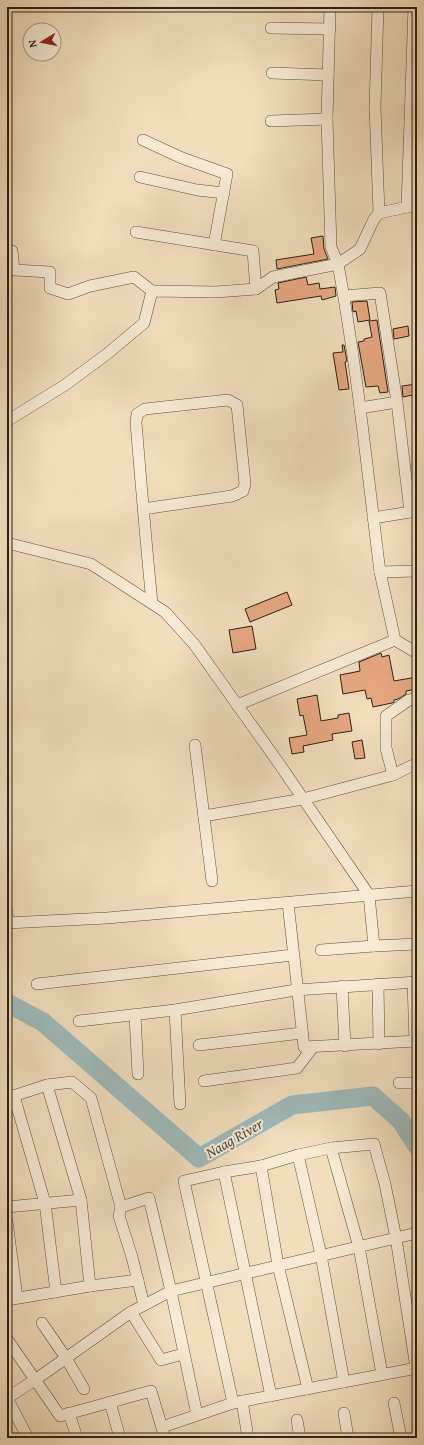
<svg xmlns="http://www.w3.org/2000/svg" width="424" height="1445" font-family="'Gentium Book Plus',serif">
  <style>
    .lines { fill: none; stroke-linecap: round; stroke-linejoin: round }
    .river { stroke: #9ebabb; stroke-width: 19 }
    .building { fill: #e7a782; stroke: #2c2014 }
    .minor-casing { stroke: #5d503e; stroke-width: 12 }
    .minor { stroke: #f6ead4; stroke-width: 11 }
    .labels { text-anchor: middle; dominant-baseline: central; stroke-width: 4; stroke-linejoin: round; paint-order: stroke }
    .water-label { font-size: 15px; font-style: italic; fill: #4e4e46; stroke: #f6ead4 }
  </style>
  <rect width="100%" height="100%" fill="#f1debd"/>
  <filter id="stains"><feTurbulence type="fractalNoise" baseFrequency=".005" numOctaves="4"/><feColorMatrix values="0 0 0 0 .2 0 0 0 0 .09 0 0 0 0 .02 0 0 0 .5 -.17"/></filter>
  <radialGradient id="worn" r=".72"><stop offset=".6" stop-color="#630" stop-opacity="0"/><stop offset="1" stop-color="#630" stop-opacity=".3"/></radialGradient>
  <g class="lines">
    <polyline class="river" points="7,1003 43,1022 199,1158 292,1105 373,1096 401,1121 417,1146"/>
  </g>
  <g class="building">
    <polygon points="323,236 324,249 328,259 277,269 276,260 314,254 311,238"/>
    <polygon points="306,277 308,285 319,283 320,289 335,287 336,296 322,300 321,296 277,303 275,290 279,289 278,283"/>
    <polygon points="367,301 370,320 358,322 356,311 353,312 352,302"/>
    <polygon points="377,320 388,392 380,393 378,386 366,387 358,342 364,341 364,339 372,337 369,321"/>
    <polygon points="408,326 409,336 394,339 393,329"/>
    <polygon points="342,345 344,345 347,361 345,362 349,389 339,390 333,353 343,352"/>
    <polygon points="417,384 417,394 403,397 402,386"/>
    <polygon points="287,592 292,605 250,622 245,609"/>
    <polygon points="252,626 256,649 233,653 229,630"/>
    <polygon points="381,653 382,657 389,655 394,681 417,677 417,689 406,691 406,694 398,699 394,700 394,702 392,703 373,707 371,698 367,699 365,690 343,694 340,675 360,671 359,662"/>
    <polygon points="317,695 321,721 338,718 338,715 349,713 352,731 332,734 333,740 303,746 304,752 292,754 289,738 307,735 303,715 300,716 297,699"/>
    <polygon points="362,740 365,758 355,759 352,742"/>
  </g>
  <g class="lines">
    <g class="minor-casing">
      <g id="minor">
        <polyline points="378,7 375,107 379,213"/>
        <polyline points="271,28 330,29"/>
        <polyline points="272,73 328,75"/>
        <polyline points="271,121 327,119"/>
        <polyline points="143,140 182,158 227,174 214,245"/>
        <polyline points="140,177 197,190 224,193"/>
        <path d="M417,205L379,213L374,219L360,249L338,264C357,366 367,469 380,572L417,571"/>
        <polyline points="407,207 414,7"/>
        <polyline points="136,232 253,251 256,289"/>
        <polyline points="12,251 14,270 50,272 50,288 68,294 90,286 134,277 152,291"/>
        <polyline points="344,296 380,293 397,402 410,512 373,518"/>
        <polyline points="360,408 397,402"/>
        <polyline points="7,421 65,385 107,354 144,323 152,291 216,292 256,289 273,277 338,264 331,247 327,119 330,7"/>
        <path d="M143,509L232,496L243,491L245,484L237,405L228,400L145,409L137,414L136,423C141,483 146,543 152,603"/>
        <polyline points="7,543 91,564 165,612 194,644 280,765 369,895 374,946 417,944"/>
        <polyline points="380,572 395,640 417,653"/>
        <polyline points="237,705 395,640"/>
        <polyline points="195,745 212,881"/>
        <polyline points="393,775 386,748 386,716 409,700 417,698"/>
        <polyline points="204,816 303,799 393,775 411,766 417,764"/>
        <polyline points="288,903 304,1047 417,1041"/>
        <polyline points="7,912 8,923"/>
        <polyline points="7,923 107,918 417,891"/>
        <polyline points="321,950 374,946"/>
        <polyline points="413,982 415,1041"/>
        <polyline points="37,984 293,955"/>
        <polyline points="378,984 379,1044"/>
        <polyline points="342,986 345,1046"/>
        <polyline points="175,1010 180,1104"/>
        <polyline points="135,1015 138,1074"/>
        <polyline points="79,1021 175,1010 296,990 417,982"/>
        <polyline points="199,1045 302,1033"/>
        <polyline points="204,1081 297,1068 313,1047"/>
        <polyline points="399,1083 417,1083"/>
        <polyline points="47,1085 72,1082 91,1098 121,1207"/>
        <polyline points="14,1096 45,1203 56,1292"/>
        <polyline points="7,1098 47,1085 81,1200 90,1286"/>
        <polyline points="331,1148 359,1247 382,1374"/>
        <polyline points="298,1155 321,1255 344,1382"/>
        <polyline points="261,1166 278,1265 308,1389"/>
        <polyline points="224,1172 271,1396"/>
        <polyline points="7,1207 81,1200"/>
        <polyline points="7,1221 17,1298"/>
        <polyline points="7,1300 90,1286 138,1280"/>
        <polyline points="144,1305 132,1257 119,1216 121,1207 149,1198 171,1291 197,1415"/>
        <polyline points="131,1312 161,1360 183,1354"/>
        <polyline points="42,1323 66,1358 84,1389"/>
        <polyline points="7,1339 60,1416 151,1391 165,1438"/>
        <polyline points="7,1398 35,1380 131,1312 171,1291 417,1233"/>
        <polyline points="7,1398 28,1438"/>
        <polyline points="242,1401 248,1438"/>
        <polyline points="110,1402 120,1438"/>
        <polyline points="233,1403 184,1181 224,1172 261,1166 298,1155 331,1148 374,1144 385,1184 396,1238 416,1368"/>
        <polyline points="394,1403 401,1438"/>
        <polyline points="69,1413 77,1438"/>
        <polyline points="344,1413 348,1438"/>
        <polyline points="297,1420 300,1438"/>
        <polyline points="162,1427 233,1403 417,1368"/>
      </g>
    </g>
    <use href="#minor" class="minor"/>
  </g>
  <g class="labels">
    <g class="water-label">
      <text transform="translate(234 1138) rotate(-30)">Naag River</text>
    </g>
  </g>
  <rect width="424" height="1445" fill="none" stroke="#f1debd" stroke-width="24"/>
  <rect x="8" y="8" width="408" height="1429" fill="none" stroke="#2c2014" stroke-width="2"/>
  <rect x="12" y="12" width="400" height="1421" fill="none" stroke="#2c2014"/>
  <g transform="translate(42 42) rotate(260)"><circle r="19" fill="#f6ead4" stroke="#a59987"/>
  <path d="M0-3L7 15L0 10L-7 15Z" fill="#8f2418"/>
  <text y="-6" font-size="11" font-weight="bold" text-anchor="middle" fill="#2c2014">N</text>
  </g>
  <rect width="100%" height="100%" filter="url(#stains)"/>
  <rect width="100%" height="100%" fill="url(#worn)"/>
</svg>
